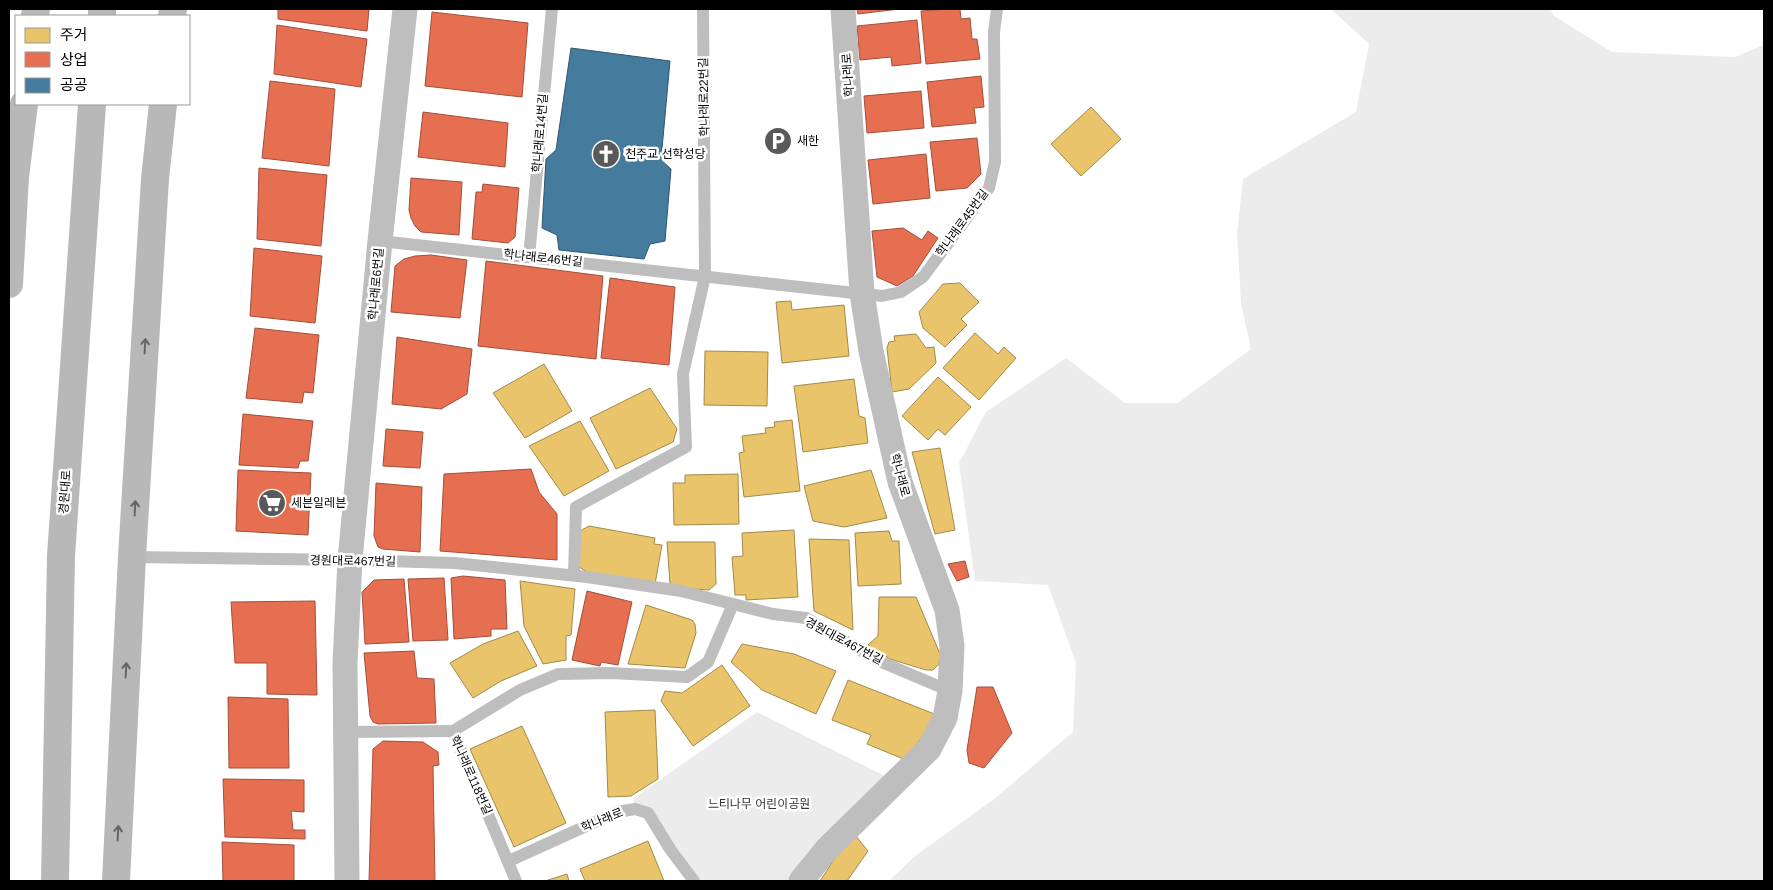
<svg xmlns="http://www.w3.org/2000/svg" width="1773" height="890" font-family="Arial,'Noto Sans KR',sans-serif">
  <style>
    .green { fill: #ececec }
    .homes { fill: #e9c46a; stroke: #a3894a }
    .shops { fill: #e76f51; stroke: #a24e39 }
    .public { fill: #457b9d; stroke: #30566e }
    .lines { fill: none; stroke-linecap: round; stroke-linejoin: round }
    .service { stroke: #bebebe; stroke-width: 12 }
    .minor { stroke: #bebebe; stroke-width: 25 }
    .secondary { stroke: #b8b8b8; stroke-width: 28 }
    .oneway { stroke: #656565 }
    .labels { text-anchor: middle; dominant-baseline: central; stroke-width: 5; stroke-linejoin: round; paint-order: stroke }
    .street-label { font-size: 12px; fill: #000; stroke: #fff }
    .poi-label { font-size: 12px; fill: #000; stroke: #fff; text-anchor: start }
    .park-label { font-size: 12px; fill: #333; stroke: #fff }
  </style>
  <rect width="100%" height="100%" fill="#fff"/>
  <g class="green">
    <polygon points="1331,9 1550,9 1554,16 1612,52 1735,57 1764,45 1764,881 889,881 915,856 994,799 1073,732 1076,663 1048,585 975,581 959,463 986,412 1066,358 1125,403 1178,403 1251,349 1241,303 1237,233 1243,179 1356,112 1369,44"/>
    <polygon points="757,712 893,780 796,881 698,881 634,806 634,798"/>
  </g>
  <g class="homes">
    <polygon points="1091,107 1121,139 1081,176 1051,144"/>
    <polygon points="960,283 979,302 961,319 967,325 945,347 923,328 919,312 943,284"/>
    <polygon points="791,301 792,310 844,305 849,356 782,363 776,302"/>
    <polygon points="975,333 998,354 1004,347 1016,358 979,400 943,368"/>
    <polygon points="916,334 926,348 934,347 936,363 909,389 892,392 887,348 889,342 895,341 894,336"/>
    <polygon points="705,351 768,352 767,406 704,405"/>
    <polygon points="544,364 572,411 525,438 493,393"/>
    <polygon points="938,377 971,407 945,435 938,429 928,440 902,416"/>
    <polygon points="854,379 859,416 865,418 868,443 803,452 794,386"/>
    <polygon points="650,388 677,429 673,442 616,469 590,418"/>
    <polygon points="792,420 800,491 744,497 739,453 744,452 742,436 766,433 765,428 775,427 774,422"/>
    <polygon points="580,421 609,471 564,496 529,446"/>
    <polygon points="940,448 955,530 935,534 912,452"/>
    <polygon points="871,470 887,518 844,527 813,521 804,486"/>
    <polygon points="738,474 739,524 674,525 673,483 685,483 685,475"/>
    <polygon points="589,526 655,538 654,544 662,545 655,584 588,573 578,566 580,531"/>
    <polygon points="794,530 798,597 746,600 746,595 735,595 732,557 743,556 742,533"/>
    <polygon points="889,531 892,541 899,541 901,584 858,586 855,533"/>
    <polygon points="809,539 849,540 853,630 814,611"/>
    <polygon points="667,542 715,542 716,584 709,590 676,588 670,584"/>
    <polygon points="520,581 575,589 571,635 566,636 566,660 543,664 524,626"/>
    <polygon points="879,597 916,597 940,654 939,664 933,670 926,670 890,659 868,645 878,636"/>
    <polygon points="646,605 692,620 695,624 696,633 685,668 628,664"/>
    <polygon points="518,631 537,666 501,681 473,698 450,663 483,644"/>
    <polygon points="742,644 794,654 836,671 816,714 762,690 731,662"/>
    <polygon points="722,665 750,706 693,746 661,701 665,691 682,693"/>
    <polygon points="848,680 937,715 906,760 867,744 871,735 832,720"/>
    <polygon points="655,710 658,779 631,796 608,797 605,712"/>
    <polygon points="522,726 566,823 514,847 470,749"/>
    <polygon points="855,835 868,851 847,881 820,881 837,855"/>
    <polygon points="648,841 664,881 585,881 580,869"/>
    <polygon points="567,874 569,881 545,881"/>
  </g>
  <g class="shops">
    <polygon points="278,9 369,9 367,31 278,19"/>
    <polygon points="857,9 899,9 858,14"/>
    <polygon points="948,9 960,9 961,19 970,18 972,39 977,39 980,59 926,64 921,11"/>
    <polygon points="432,12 528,23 522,97 425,86"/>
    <polygon points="917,20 921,63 892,66 891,57 860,60 857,26"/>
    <polygon points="277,25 367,39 361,87 274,74"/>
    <polygon points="981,76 984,107 974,108 976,123 932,127 927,82"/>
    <polygon points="270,81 335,89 329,166 262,158"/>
    <polygon points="921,91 924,128 867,133 864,96"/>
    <polygon points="423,112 508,123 505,167 418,157"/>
    <polygon points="977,138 981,174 967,188 936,191 930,142"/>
    <polygon points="926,154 930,198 873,204 868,160"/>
    <polygon points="259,168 327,175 321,246 257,239"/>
    <polygon points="411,178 462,182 459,235 421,232 415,226 411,218 409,210"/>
    <polygon points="483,184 519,188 515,237 508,243 472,239 476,192 482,192"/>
    <polygon points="903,228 922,240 928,231 938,238 913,276 897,286 877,277 872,231"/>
    <polygon points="254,248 322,256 315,323 250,316"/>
    <polygon points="431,255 467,260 460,318 391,312 395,266 404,259 415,256"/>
    <polygon points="486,261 603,276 596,359 478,346"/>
    <polygon points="610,278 675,287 669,365 601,358"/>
    <polygon points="255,328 319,335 313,393 304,392 302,403 246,398"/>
    <polygon points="397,337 472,349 467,394 441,409 392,404"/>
    <polygon points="243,414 313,421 308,461 300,461 298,468 239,465"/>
    <polygon points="386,429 423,432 420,468 383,466"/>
    <polygon points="531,469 539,492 557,514 557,560 440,551 444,474"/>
    <polygon points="238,470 311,473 308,535 236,531"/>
    <polygon points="376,483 422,487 420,552 383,549 378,547 374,536"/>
    <polygon points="965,561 969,577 957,581 948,564"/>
    <polygon points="463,576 505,580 507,629 491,629 491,636 454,639 451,578"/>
    <polygon points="444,578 448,640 413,641 408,579"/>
    <polygon points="404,579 409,642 365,644 362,592 374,580"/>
    <polygon points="587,591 632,602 618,665 601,662 600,666 572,660"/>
    <polygon points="315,601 317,695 267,694 267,663 235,663 231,602"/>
    <polygon points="414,651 417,678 434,679 436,723 378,724 373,722 370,716 364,653"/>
    <polygon points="977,687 993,687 1012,733 984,768 969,763 967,750"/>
    <polygon points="228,697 288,699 289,768 229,768"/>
    <polygon points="383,741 423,742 438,752 439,765 433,766 435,881 369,881 373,749"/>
    <polygon points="223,779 304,780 304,812 291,811 293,830 305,830 305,839 225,837"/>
    <polygon points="222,842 294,845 294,881 223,881"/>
  </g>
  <polygon class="public" points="571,48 670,61 661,160 671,169 665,241 650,244 644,259 559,250 557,235 542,228 546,159 556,150"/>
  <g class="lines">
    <g class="service">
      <polyline points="380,241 882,296 901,292 923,277 989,188 995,162 994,32 997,9"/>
      <polyline points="529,257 552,9"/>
      <polyline points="132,557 350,560 455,563 587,577 681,591 773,614 806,618 879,661 950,691"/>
      <polyline points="574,575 576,507 686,447 683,374 705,276 703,9"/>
      <polyline points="453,731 520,690 558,674 611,673 687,677 708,662 733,604"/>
      <polyline points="453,731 516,881"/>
      <polyline points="346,732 453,731"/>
      <polyline points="509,861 617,812 635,809 648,813 670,849 694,881"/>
    </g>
    <g class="minor">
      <polyline points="347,881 345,663 350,560 380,241 405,9"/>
      <polyline points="801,881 827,849 929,749 945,718 950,691 952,646 947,610 900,482 871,351 862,293 843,9"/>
    </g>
    <g class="secondary">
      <polyline points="35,16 36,9"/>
      <polyline points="102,16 102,9"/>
      <polyline points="172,16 173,9"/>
      <polyline points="9,284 15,177 24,104"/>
      <polyline points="55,881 61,556 92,104"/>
      <polyline points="116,881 132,557 155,179 163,104"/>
    </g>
  </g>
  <defs><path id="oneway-shaft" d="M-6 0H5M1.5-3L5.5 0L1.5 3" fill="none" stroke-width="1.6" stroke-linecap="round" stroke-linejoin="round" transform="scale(1.25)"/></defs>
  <g class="oneway">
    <use href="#oneway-shaft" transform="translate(145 346) rotate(-87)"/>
    <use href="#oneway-shaft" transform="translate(135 508) rotate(-87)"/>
    <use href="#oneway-shaft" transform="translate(126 670) rotate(-87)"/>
    <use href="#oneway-shaft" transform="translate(118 833) rotate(-87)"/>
  </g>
  <defs>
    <g id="parking-disc" transform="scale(1.4375)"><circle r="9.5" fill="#595959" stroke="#fff"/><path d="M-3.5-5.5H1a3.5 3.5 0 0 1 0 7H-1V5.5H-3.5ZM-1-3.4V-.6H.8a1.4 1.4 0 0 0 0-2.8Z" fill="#fff"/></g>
    <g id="church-disc" transform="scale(1.4375)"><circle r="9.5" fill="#595959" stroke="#fff"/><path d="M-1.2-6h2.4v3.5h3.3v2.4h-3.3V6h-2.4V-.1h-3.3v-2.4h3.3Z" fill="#fff"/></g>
    <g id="supermarket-disc" transform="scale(1.4375)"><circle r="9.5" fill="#595959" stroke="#fff"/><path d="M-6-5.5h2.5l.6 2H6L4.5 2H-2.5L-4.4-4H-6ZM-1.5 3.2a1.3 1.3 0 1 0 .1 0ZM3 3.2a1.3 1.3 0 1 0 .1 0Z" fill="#fff"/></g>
  </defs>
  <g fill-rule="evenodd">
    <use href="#parking-disc" x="778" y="141"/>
    <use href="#church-disc" x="606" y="154"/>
    <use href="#supermarket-disc" x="272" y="503"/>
  </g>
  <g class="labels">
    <g class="street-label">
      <text transform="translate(848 75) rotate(-94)">학나래로</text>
      <text transform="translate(704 97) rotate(-91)">학나래로22번길</text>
      <text transform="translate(540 133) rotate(-85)">학나래로14번길</text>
      <text transform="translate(962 223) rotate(-54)">학나래로45번길</text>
      <text transform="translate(543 258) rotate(6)">학나래로46번길</text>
      <text transform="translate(376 284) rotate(-85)">학나래로6번길</text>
      <text transform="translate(900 475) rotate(75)">학나래로</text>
      <text transform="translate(65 492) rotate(-86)">경원대로</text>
      <text transform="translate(353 561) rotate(1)">경원대로467번길</text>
      <text transform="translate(844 641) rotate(28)">경원대로467번길</text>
      <text transform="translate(471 775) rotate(66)">학나래로118번길</text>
      <text transform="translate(602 820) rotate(-22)">학나래로</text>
    </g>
    <g class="poi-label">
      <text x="797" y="141">새한</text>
      <text x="625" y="154">천주교 선학성당</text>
      <text x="291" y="503">세븐일레븐</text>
    </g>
    <g class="park-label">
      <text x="759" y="804">느티나무 어린이공원</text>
    </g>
  </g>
  <rect width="1773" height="890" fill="none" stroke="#000000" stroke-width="20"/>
  <rect x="15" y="15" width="175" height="90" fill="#ffffff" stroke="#999999"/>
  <rect x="25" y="28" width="25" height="15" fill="#e9c46a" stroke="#999999"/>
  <text x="60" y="40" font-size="15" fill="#000000">주거</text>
  <rect x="25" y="52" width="25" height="15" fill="#e76f51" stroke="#999999"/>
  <text x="60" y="65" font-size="15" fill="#000000">상업</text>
  <rect x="25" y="78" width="25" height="15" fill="#457b9d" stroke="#999999"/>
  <text x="60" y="90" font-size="15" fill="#000000">공공</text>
</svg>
